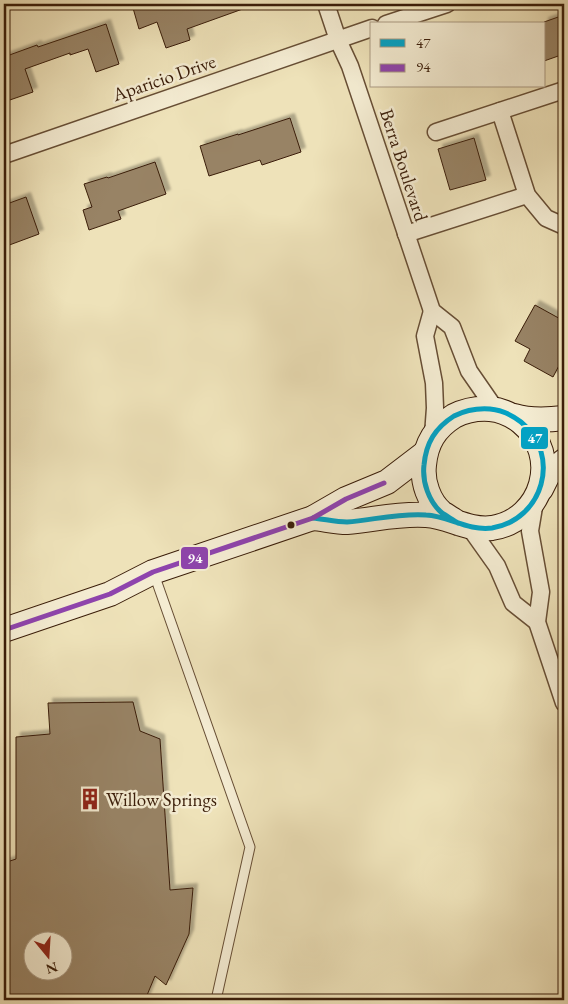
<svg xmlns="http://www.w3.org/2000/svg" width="568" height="1004" font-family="'EB Garamond',serif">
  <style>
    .building { fill: #988365; stroke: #3a1d09; fill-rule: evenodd; filter: url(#shadow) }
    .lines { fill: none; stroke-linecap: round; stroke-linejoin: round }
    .lane-casing { stroke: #674e35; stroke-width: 11 }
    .street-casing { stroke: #674e35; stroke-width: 19 }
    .secondary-casing { stroke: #3a1d09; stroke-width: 26 }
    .lane { stroke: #f4ecd2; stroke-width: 9 }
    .street { stroke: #f4ecd2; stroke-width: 16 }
    .secondary { stroke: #f4ecd2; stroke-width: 24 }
    .bus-1-casing { stroke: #f4ecd2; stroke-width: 9 }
    .bus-2-casing { stroke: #f4ecd2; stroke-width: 9 }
    .bus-1 { stroke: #03a2c4; stroke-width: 5 }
    .bus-2 { stroke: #8e44ad; stroke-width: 5 }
    .bus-dot { fill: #3a1d09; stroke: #f4ecd2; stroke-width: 2 }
    .labels { text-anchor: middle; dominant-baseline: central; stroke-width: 5; stroke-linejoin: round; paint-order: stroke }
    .street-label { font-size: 19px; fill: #3a1d09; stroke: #f4ecd2 }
    .poi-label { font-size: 19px; fill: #3a1d09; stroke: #f4ecd2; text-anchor: start }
    .line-badge { stroke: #f4ecd2; stroke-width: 2 }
    .badge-label { font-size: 14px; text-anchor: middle; font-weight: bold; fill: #fff }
  </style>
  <defs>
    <filter id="shadow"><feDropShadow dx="4.5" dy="-4.5" stdDeviation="1" flood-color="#0004"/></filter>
  </defs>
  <rect width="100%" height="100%" fill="#eee2b9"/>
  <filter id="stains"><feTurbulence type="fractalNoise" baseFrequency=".004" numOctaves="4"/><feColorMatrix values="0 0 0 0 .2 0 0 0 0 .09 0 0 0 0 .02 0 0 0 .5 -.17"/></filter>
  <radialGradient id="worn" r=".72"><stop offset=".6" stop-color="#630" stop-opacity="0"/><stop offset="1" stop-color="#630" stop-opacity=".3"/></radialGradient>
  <g class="building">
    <polygon points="146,4 251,4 251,6 187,29 190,40 166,48 157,22 139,29 133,8"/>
    <polygon points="564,15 564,54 544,61 544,22"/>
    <polygon points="106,24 119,64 96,72 88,49 70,55 70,53 25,69 33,92 4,102 4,57 37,45 38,47"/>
    <polygon points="290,118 301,152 262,165 260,160 209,176 200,146 238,134 238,135"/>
    <polygon points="474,138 486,180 450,190 438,149"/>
    <polygon points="155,162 166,194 118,211 121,219 89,230 83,210 92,207 84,184 107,177 108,178"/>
    <polygon points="26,197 39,234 4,247 4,205"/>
    <polygon points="535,305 564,321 564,356 553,377 524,361 530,349 515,341"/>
    <path d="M133,702L140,731L160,739L170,890L193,888L189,934L166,985L155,976L145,1000H4V863L16,859V737L50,734L48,703ZM32,942H62V972H32Z"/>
  </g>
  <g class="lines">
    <g class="lane-casing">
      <polyline id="lane" points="154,574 250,847 216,1000"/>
    </g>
    <g class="street-casing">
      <g id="street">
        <polyline points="326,4 338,40 350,66 432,311 452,327 469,371 496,410"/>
        <polyline points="386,24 447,4"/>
        <polyline points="500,111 527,195 546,218 564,226"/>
        <polyline points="436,132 564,90"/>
        <polyline points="4,155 372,28"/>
        <polyline points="406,234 527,195"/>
        <polyline points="432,311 425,336 434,383 435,408 433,435"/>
        <polyline points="535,501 530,531 541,592 537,622 564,703"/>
        <polyline points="470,528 497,566 513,603 537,622"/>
      </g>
    </g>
    <g class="secondary-casing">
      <g id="secondary">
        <path d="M514,416C530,421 547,420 564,418"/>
        <polyline points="541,489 548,475 564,461"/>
        <path d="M313,518C324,519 336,522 347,522C373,520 399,513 426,515C449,516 467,531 492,528C543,520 562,455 521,422C512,415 502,410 490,409C477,408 466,410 454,416C435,428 426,443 424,465C422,482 429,502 442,513C447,516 453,520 458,523"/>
        <polyline points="4,630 110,594 153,572 313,518 346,499 387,482 425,453"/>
      </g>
    </g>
    <use href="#lane" class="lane"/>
    <use href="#street" class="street"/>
    <use href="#secondary" class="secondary"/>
    <g class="bus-1-casing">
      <path id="bus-1" d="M313,518C324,519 336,522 347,522C373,520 399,513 426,515C449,516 467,531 492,528C543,520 562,455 521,422C512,415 502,410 490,409C477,408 466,410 454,416C435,428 426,443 424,465C422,482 429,502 442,513C447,516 453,520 458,523"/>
    </g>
    <g class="bus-2-casing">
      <polyline id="bus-2" points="4,630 110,594 153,572 313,518 346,499 384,483"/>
    </g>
    <use href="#bus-1" class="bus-1"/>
    <use href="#bus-2" class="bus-2"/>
  </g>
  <defs>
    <g id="building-bare" transform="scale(1.725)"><path d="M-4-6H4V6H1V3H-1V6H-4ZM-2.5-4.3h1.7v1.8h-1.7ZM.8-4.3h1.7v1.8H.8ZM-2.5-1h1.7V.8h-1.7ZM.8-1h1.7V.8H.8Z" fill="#8f2418" stroke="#f4ecd2" stroke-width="2.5" paint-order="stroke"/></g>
  </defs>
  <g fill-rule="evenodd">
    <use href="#building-bare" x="90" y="799"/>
  </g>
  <circle class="bus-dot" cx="291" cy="525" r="4.5"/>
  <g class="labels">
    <g class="street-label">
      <text transform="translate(164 78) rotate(-19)">Aparicio Drive</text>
      <text transform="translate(404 165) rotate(72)">Berra Boulevard</text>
    </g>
    <g class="poi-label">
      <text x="106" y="799">Willow Springs</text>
    </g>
  </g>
  <g class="line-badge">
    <rect x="520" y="426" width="29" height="24" rx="5" fill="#03a2c4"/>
    <rect x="180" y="546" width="29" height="24" rx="5" fill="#8e44ad"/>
  </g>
  <g class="badge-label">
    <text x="535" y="443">47</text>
    <text x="195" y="563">94</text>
  </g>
  <rect width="568" height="1004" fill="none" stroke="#eee2b9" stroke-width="20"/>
  <rect x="5" y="5" width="558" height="994" fill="none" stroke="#3a1d09" stroke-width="2.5"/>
  <rect x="10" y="10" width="548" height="984" fill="none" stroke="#3a1d09"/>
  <rect x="370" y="22" width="175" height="65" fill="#f4ecd2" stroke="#aa9982"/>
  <rect x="380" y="39" width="25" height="8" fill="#03a2c4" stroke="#aa9982"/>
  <text x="416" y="48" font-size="15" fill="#3a1d09">47</text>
  <rect x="380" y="64" width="25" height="8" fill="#8e44ad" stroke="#aa9982"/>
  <text x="416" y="72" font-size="15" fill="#3a1d09">94</text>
  <g transform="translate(48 956) rotate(162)"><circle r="24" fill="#f4ecd2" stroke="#aa9982"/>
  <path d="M0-4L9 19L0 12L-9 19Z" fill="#8f2418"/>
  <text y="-8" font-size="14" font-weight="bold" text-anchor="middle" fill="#3a1d09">N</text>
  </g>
  <rect width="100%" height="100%" filter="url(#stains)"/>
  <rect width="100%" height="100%" fill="url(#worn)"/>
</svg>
